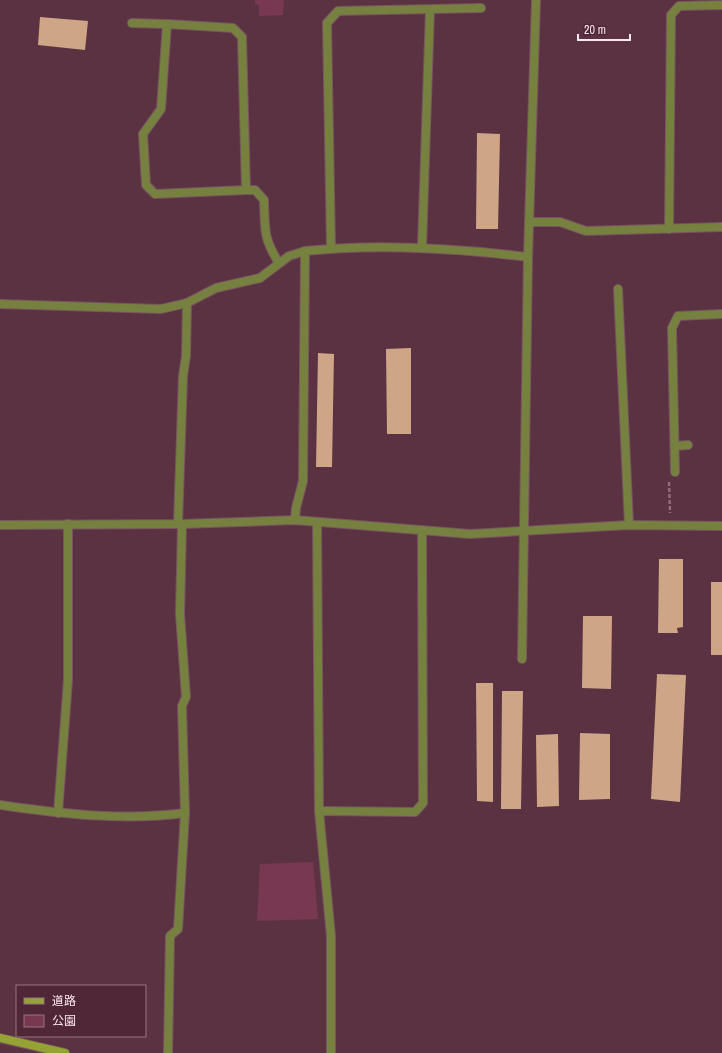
<svg xmlns="http://www.w3.org/2000/svg" width="722" height="1053" font-family="'Archivo Narrow','Noto Sans JP',sans-serif">
  <style>
    .green { fill: #793852 }
    .building { fill: #cfa588 }
    .lines { fill: none; stroke-linecap: round; stroke-linejoin: round }
    .street-casing { stroke: #785360; stroke-width: 10 }
    .secondary-casing { stroke: #785360; stroke-width: 10 }
    .path { stroke: #906d79; stroke-width: 2.5; stroke-dasharray: 4 2; stroke-linecap: butt }
    .street { stroke: #768140; stroke-width: 8 }
    .secondary { stroke: #94a333; stroke-width: 8 }
  </style>
  <rect width="100%" height="100%" fill="#5b3241"/>
  <g class="green">
    <polygon points="255,0 284,0 283,15 259,16 259,5 255,4"/>
    <polygon points="313,862 318,919 257,921 260,864"/>
  </g>
  <g class="building">
    <polygon points="40,17 88,21 85,50 38,45"/>
    <polygon points="477,133 500,134 498,229 476,229"/>
    <polygon points="411,348 411,434 387,434 386,349"/>
    <polygon points="318,353 334,354 332,467 316,467"/>
    <polygon points="659,559 683,559 683,627 677,628 678,633 658,633"/>
    <rect x="711" y="582" width="11" height="73"/>
    <polygon points="583,616 612,616 611,689 582,688"/>
    <polygon points="657,674 686,675 680,802 651,799"/>
    <polygon points="476,683 493,683 493,802 477,801"/>
    <polygon points="502,691 523,691 521,809 501,809"/>
    <polygon points="580,733 610,734 610,799 579,800"/>
    <polygon points="558,734 559,806 537,807 536,735"/>
  </g>
  <g class="lines">
    <g class="street-casing">
      <g id="street">
        <polyline points="132,23 167,24"/>
        <path d="M246,190L242,37L233,28L167,24L161,109L143,134L146,185L155,194L246,190H255L264,200C265,229 263,238 279,263"/>
        <polyline points="529,222 560,222 586,231 722,227"/>
        <polyline points="669,229 671,15 679,6 722,5"/>
        <polyline points="422,247 430,10"/>
        <polyline points="331,248 327,23 338,11 481,8"/>
        <polyline points="618,289 629,525"/>
        <polyline points="0,304 161,309 187,303 216,288 260,278 289,256 305,251"/>
        <polyline points="675,446 688,445"/>
        <polyline points="675,472 672,328 678,316 722,314"/>
        <path d="M295,520L296,508L303,481L305,251C379,243 454,248 528,257"/>
        <polyline points="317,522 319,811 331,936 331,1053"/>
        <polyline points="178,524 183,376 186,356 187,303"/>
        <polyline points="0,525 182,524 295,520 470,534 629,525 722,526"/>
        <polyline points="522,659 528,257 536,0"/>
        <path d="M0,805C62,814 123,821 185,813"/>
        <polyline points="319,811 415,812 423,803 422,530"/>
        <polyline points="58,813 68,680 68,524"/>
        <polyline points="168,1053 170,936 178,929 185,813 182,706 186,697 180,614 182,524"/>
      </g>
    </g>
    <g class="secondary-casing">
      <polyline id="secondary" points="0,1038 65,1053"/>
    </g>
    <polyline class="path" points="669,482 670,513"/>
    <use href="#street" class="street"/>
    <use href="#secondary" class="secondary"/>
  </g>
  <rect x="16" y="985" width="130" height="52" fill="#502737" stroke="#967481"/>
  <rect x="24" y="998" width="20" height="6" fill="#94a333" stroke="#967481"/>
  <text x="52" y="1005" font-size="12" fill="#fee8ef">道路</text>
  <rect x="24" y="1015" width="20" height="12" fill="#793852" stroke="#967481"/>
  <text x="52" y="1025" font-size="12" fill="#fee8ef">公園</text>
  <path d="M578 34v6h52v-6" fill="none" stroke="#fee8ef" stroke-width="2"/>
  <text x="584" y="34" font-size="12" fill="#fee8ef" stroke="#502737" stroke-width="3" paint-order="stroke">20 m</text>
</svg>
